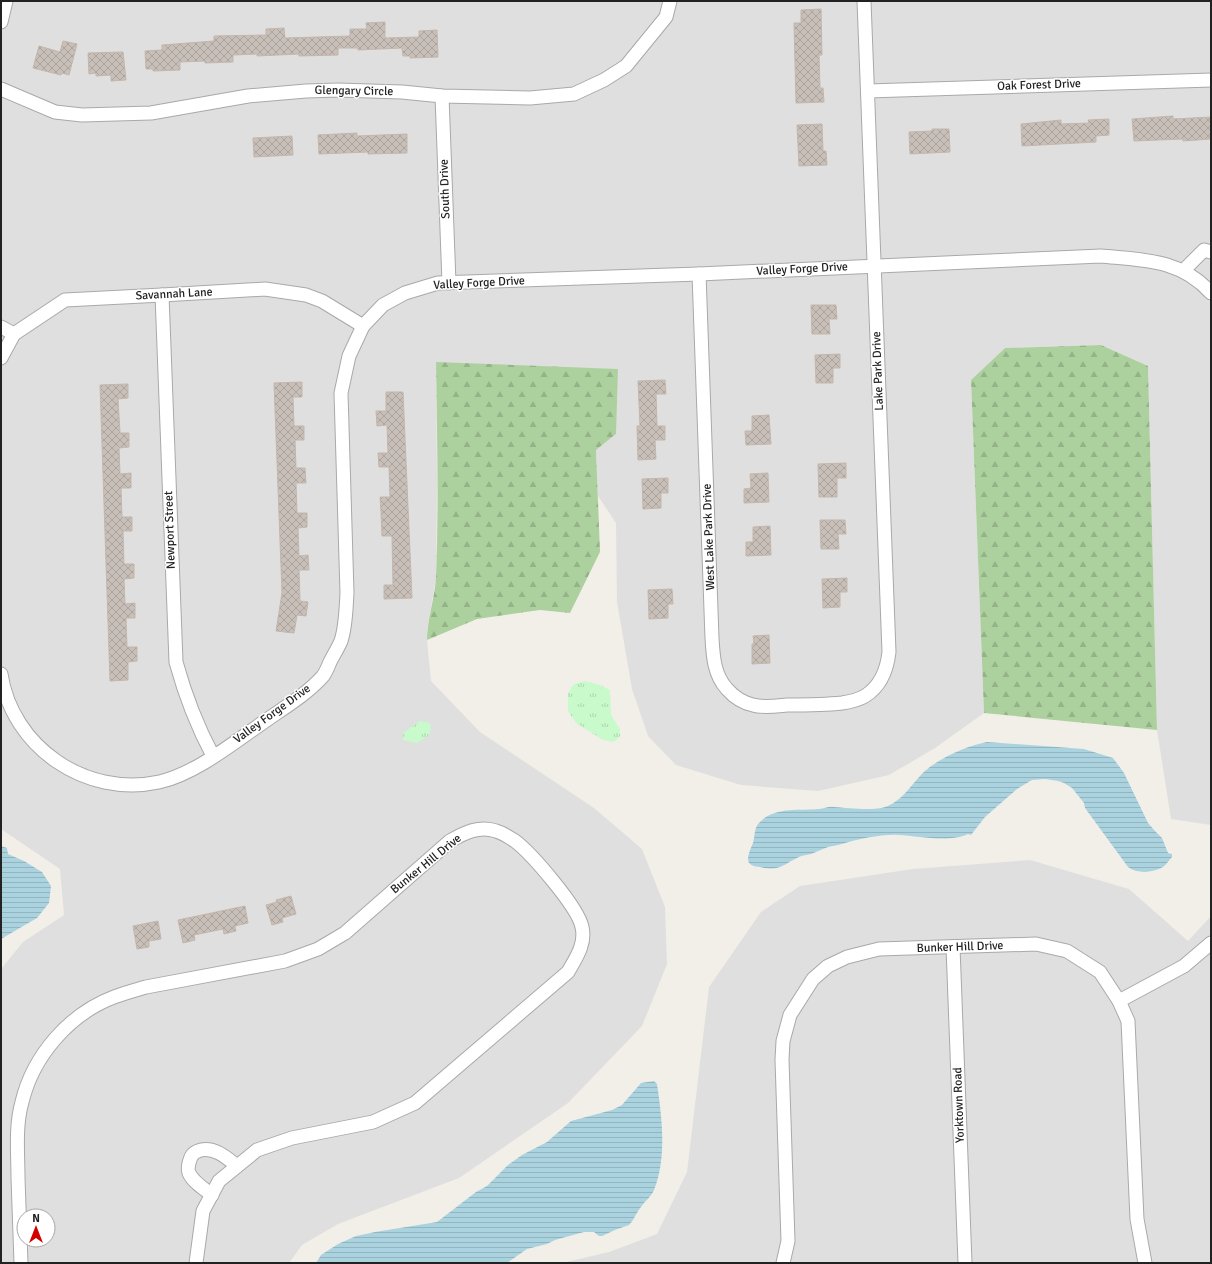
<svg xmlns="http://www.w3.org/2000/svg" width="1212" height="1264" font-family="Signika,sans-serif">
  <style>
    .residential { fill: #e0dfdf; fill-rule: evenodd }
    .forest { fill: url(#forest-firs) }
    .park { fill: url(#park-tufts) }
    .water { fill: url(#water-rules) }
    .building { fill: url(#building-cross-hatch); stroke: #c4b6ab }
    .lines { fill: none; stroke-linecap: round; stroke-linejoin: round }
    .minor-casing { stroke: #a9a9a9; stroke-width: 15 }
    .minor { stroke: #fff; stroke-width: 13 }
    .labels { text-anchor: middle; dominant-baseline: central; stroke-width: 3; stroke-linejoin: round; paint-order: stroke }
    .street-label { font-size: 12px; fill: #222; stroke: #fff }
  </style>
  <defs>
    <pattern id="forest-firs" width="22" height="20" patternUnits="userSpaceOnUse"><rect width="22" height="20" fill="#add19e"/><path d="M5 1l3.5 6h-7zM16 11l3.5 6h-7z" fill="#95b388"/></pattern>
    <pattern id="park-tufts" width="24" height="20" patternUnits="userSpaceOnUse"><rect width="24" height="20" fill="#c8facc"/><path d="M3 7l-1-3M5 7V3M7 7l1-3M15 17l-1-3M17 17v-4M19 17l1-3" fill="none" stroke="#acd6af"/></pattern>
    <pattern id="water-rules" width="6" height="5" patternUnits="userSpaceOnUse"><rect width="6" height="5" fill="#aad3df"/><path d="M0 2.5h6" fill="none" stroke="#92b5bf"/></pattern>
    <pattern id="building-cross-hatch" width="8" height="8" patternUnits="userSpaceOnUse"><rect width="8" height="8" fill="#c7bfb8"/><path d="M0 0l8 8M0 8l8-8" fill="none" stroke="#aba49e"/></pattern>
  </defs>
  <rect width="100%" height="100%" fill="#f2efe9"/>
  <g class="residential">
    <path d="M1,1H1211V825L1171,819L1157,730L1148,366L1101,345L1005,348L971,380L984,713L935,748L889,775L818,791L741,785L676,765L648,736L632,689L617,602L616,523L598,496L596,450L616,434L436,362L437,487L436,579L427,630V640L431,681L480,732L594,808L642,849L665,907L667,964L642,1026L568,1103L459,1178L338,1224L302,1245L289,1263H1V969L23,942L64,915L60,869L1,829ZM24,1216H48V1240H24Z"/>
    <polygon points="1030,860 1129,889 1188,941 1211,916 1211,1263 562,1263 609,1252 657,1234 687,1172 709,987 761,912 800,886 913,869"/>
  </g>
  <g class="forest">
    <polygon points="1101,345 1148,366 1157,730 984,713 971,380 1005,348"/>
    <path d="M436,362L618,369L616,434L596,450L600,552L570,613L540,610L477,619L427,640C427,619 435,598 436,577C439,505 437,434 436,362Z"/>
  </g>
  <g class="park">
    <polygon points="585,681 600,685 610,690 611,715 620,729 620,736 614,742 603,740 576,723 568,711 568,693 574,684"/>
    <polygon points="420,721 430,723 431,728 429,735 417,743 403,740 403,733"/>
  </g>
  <g class="water">
    <path d="M987,742L1084,749L1113,758L1124,773L1148,823L1155,831L1162,838L1168,853L1172,854V857C1169,860 1167,864 1163,867C1153,873 1137,874 1128,867L1085,808L1084,803L1072,788L1064,783L1058,781L1045,779L1032,780L1017,789L985,817L971,835L968,834C949,843 919,836 899,835C883,834 858,839 842,844C838,845 833,846 828,847C822,849 817,852 811,854C807,855 803,855 799,857C784,864 780,872 760,867C757,867 752,866 749,863C746,858 751,848 753,843C755,836 754,828 759,823C774,806 800,811 819,809C824,809 829,806 834,807C847,808 874,811 885,807C903,801 912,783 925,771C941,757 967,746 987,742Z"/>
    <polygon points="1,846 7,848 8,854 24,861 42,872 51,886 49,903 37,918 1,939"/>
    <path d="M654,1081L657,1084C662,1117 667,1158 654,1190C651,1197 645,1201 641,1207C636,1213 634,1220 629,1225L615,1230L602,1236H599L594,1232H584L555,1240L547,1244L527,1249L507,1263H316L321,1255L338,1244L356,1236L375,1232L437,1222L476,1192L487,1186L508,1165L522,1155L547,1142L571,1121L612,1110L622,1105L641,1083Z"/>
  </g>
  <g class="building">
    <polygon points="821,9 822,55 819,55 820,88 823,88 824,102 796,103 794,23 801,23 801,10"/>
    <polygon points="385,22 385,38 419,37 419,31 437,30 438,57 410,58 410,56 403,56 402,48 358,50 358,48 338,48 338,55 299,56 299,54 257,56 257,54 233,55 233,62 205,63 205,61 180,62 180,70 153,71 153,69 146,69 145,51 162,50 162,45 214,41 214,36 266,35 266,29 284,28 285,38 350,36 350,29 367,29 366,23"/>
    <polygon points="63,41 77,44 69,75 62,73 61,75 33,68 39,46 60,52"/>
    <polygon points="123,52 126,80 111,81 111,75 96,76 96,73 89,74 88,53"/>
    <polygon points="1173,116 1173,119 1211,117 1211,139 1183,141 1183,139 1134,141 1132,119"/>
    <polygon points="1109,119 1109,135 1096,136 1096,142 1022,146 1021,124 1061,120 1061,124 1089,123 1088,120"/>
    <polygon points="822,124 823,151 826,151 827,165 799,166 797,125"/>
    <polygon points="932,129 949,129 950,152 910,154 909,132 932,131"/>
    <polygon points="357,133 357,136 407,134 407,153 368,154 368,152 319,154 318,135"/>
    <polygon points="292,136 293,155 254,157 253,138"/>
    <polygon points="811,305 836,305 837,319 829,319 830,334 812,334"/>
    <polygon points="840,354 840,368 833,368 833,383 816,383 815,355"/>
    <polygon points="665,380 666,394 656,394 657,426 665,426 665,440 655,440 656,459 638,460 637,426 640,426 638,381"/>
    <polygon points="302,382 302,397 293,397 294,426 304,426 304,440 295,440 296,468 305,468 306,483 296,483 297,513 307,513 307,527 298,528 299,556 308,555 309,570 299,570 300,601 308,602 306,616 297,615 294,633 276,631 282,593 274,383"/>
    <polygon points="128,384 128,398 118,399 120,433 129,433 129,447 119,448 120,474 131,473 131,488 121,488 122,517 132,517 132,531 123,531 124,564 134,564 134,578 124,579 125,604 135,603 135,618 126,618 127,647 137,647 137,661 128,662 128,680 110,681 100,385"/>
    <polygon points="386,392 403,392 412,598 384,599 384,585 393,585 392,536 382,536 381,512 380,497 390,497 389,467 379,467 378,453 388,453 387,425 377,426 376,411 386,411"/>
    <polygon points="769,415 771,444 746,445 745,431 752,431 752,416"/>
    <polygon points="846,463 846,478 837,478 837,497 819,497 818,464"/>
    <polygon points="768,473 769,502 744,503 744,489 751,488 750,474"/>
    <polygon points="668,478 668,493 661,493 661,508 643,509 642,479"/>
    <polygon points="820,520 845,520 846,534 838,534 839,549 821,549"/>
    <polygon points="770,526 771,555 746,556 746,542 753,542 753,527"/>
    <polygon points="847,578 847,592 840,592 840,607 823,608 822,579"/>
    <polygon points="672,589 673,604 668,604 668,618 649,619 648,590"/>
    <polygon points="769,635 770,663 752,664 752,644 754,644 753,636"/>
    <polygon points="291,896 296,914 282,918 283,922 272,925 266,905 277,902 276,900"/>
    <polygon points="245,906 248,923 235,926 236,931 224,934 223,929 194,935 195,940 183,943 178,920"/>
    <polygon points="158,921 161,939 149,941 149,947 137,949 133,926"/>
  </g>
  <g class="lines">
    <g class="minor-casing">
      <g id="minor">
        <polyline points="1,22 6,1"/>
        <polyline points="1,89 55,112 82,115 151,113 248,96 306,91 338,90 402,92 442,96 530,98 574,94 604,80 626,66 666,17 670,1"/>
        <polyline points="868,91 1211,80"/>
        <polyline points="442,96 449,283"/>
        <polyline points="1183,271 1204,250 1211,252"/>
        <path d="M699,274L712,638C713,656 714,675 727,689C734,697 744,703 753,705C763,708 776,706 787,705C805,705 824,705 842,703C849,702 858,700 865,696C881,686 887,670 889,652L864,1"/>
        <path d="M162,295L176,662C185,695 197,726 213,756"/>
        <polyline points="1,327 14,334"/>
        <polyline points="1,358 14,334 65,300 162,295 265,289 306,295 322,301 363,326"/>
        <path d="M1,674C12,747 86,798 159,782C196,774 237,740 268,719C287,706 308,693 323,676C326,672 328,667 330,662C333,656 338,648 341,641C346,626 346,608 347,593L341,393L349,356L363,326L383,305L405,293L438,283L699,274L1101,256C1143,260 1181,259 1211,293"/>
        <polyline points="953,947 965,1263"/>
        <polyline points="1119,1001 1184,966 1211,943"/>
        <path d="M212,1195C204,1189 193,1182 189,1173C187,1168 189,1162 191,1157C193,1153 197,1151 201,1150C215,1147 227,1158 237,1166"/>
        <path d="M21,1263C20,1235 19,1206 18,1178C18,1153 15,1127 22,1102C33,1056 69,1014 114,997C125,993 136,990 146,987L285,961L318,949L345,933L450,841C464,833 479,825 496,831C503,833 509,837 515,841C531,853 578,907 582,927C586,944 576,958 568,972L415,1103L373,1122L292,1138L257,1150L219,1181L203,1211L196,1263"/>
        <polyline points="783,1263 788,1241 782,1060 783,1041 790,1015 813,979 828,966 847,957 879,949 1036,944 1067,951 1100,972 1119,1001 1128,1021 1137,1219 1145,1263"/>
      </g>
    </g>
    <use href="#minor" class="minor"/>
  </g>
  <g class="labels">
    <g class="street-label">
      <text transform="translate(1039 85) rotate(-2)">Oak Forest Drive</text>
      <text transform="translate(354 91) rotate(1)">Glengary Circle</text>
      <text transform="translate(445 189) rotate(-92)">South Drive</text>
      <text transform="translate(802 269) rotate(-3)">Valley Forge Drive</text>
      <text transform="translate(479 283) rotate(-3)">Valley Forge Drive</text>
      <text transform="translate(174 294) rotate(-3)">Savannah Lane</text>
      <text transform="translate(878 371) rotate(-92)">Lake Park Drive</text>
      <text transform="translate(170 530) rotate(-92)">Newport Street</text>
      <text transform="translate(709 537) rotate(-92)">West Lake Park Drive</text>
      <text transform="translate(272 714) rotate(-36)">Valley Forge Drive</text>
      <text transform="translate(426 864) rotate(-39)">Bunker Hill Drive</text>
      <text transform="translate(960 947) rotate(-2)">Bunker Hill Drive</text>
      <text transform="translate(959 1105) rotate(-92)">Yorktown Road</text>
    </g>
  </g>
  <rect width="1212" height="1264" fill="none" stroke="#222222" stroke-width="4"/>
  <g transform="translate(36 1228)"><circle r="19" fill="#ffffff" stroke="#a7a7a7"/>
  <path d="M0-3L7 15L0 10L-7 15Z" fill="#d40000"/>
  <text y="-6" font-size="11" font-weight="bold" text-anchor="middle" fill="#222222">N</text>
  </g>
</svg>
